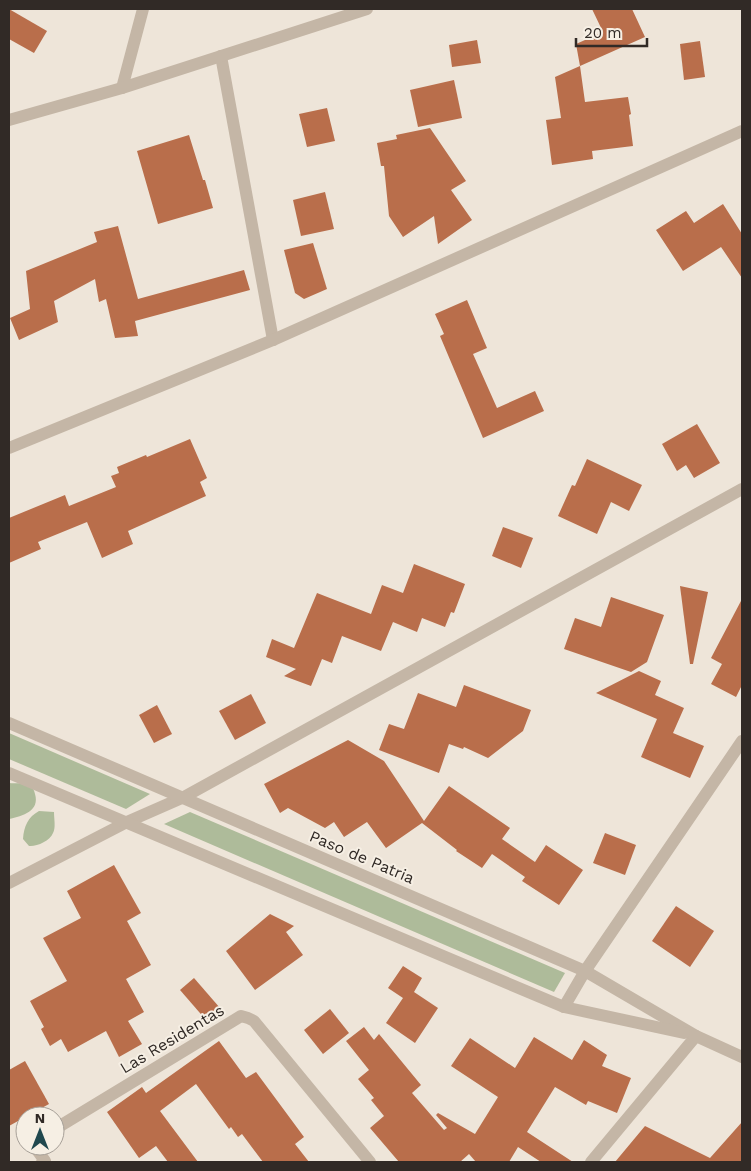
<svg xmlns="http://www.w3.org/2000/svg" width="751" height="1171" font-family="'Work Sans',sans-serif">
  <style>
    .green { fill: #aebb9a }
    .building { fill: #b96e4b }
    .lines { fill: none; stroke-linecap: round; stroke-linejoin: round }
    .minor { stroke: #c4b6a6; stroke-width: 12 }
    .tertiary { stroke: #c4b6a6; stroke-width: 12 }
    .labels { text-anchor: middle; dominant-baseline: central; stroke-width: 4; stroke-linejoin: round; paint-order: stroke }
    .street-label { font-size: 16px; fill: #312a26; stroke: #f6efe4 }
  </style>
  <rect width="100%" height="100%" fill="#eee5d9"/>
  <g class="green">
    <polygon points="9,733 150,794 126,809 9,759"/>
    <path d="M9,783C15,784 23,782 28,785C32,787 34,789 35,794C40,811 23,816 9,819Z"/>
    <path d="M39,811L54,812C54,819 56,828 53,833C50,841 36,847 29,846L23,839C24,826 28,817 39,811Z"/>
    <polygon points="190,812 565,973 554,992 164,824"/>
  </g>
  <g class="building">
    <polygon points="9,9 47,31 34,53 9,39"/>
    <polygon points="592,9 632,9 645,37 580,66 576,44 603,32"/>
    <polygon points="477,40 481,63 452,67 449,45"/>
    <polygon points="700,41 705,77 684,80 680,44"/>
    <polygon points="580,66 585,102 628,97 631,114 629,115 633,146 592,151 593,159 552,165 546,120 561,118 555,77"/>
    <polygon points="454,80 462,118 418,127 410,90"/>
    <polygon points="327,108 335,141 307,147 299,114"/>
    <polygon points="430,128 466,181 451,190 472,220 438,244 434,216 403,237 389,216 384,166 381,166 377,143 397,139 396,135"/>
    <polygon points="189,135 203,180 205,180 213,208 158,224 137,151"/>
    <polygon points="325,192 334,229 301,236 293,200"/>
    <polygon points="723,204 742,234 742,278 721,247 683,271 656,230 686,211 694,223"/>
    <polygon points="118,226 138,299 244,270 250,290 135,321 138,336 115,338 106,299 99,302 95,279 54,301 58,322 19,340 10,318 30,309 26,271 97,242 94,232"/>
    <polygon points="313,243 327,289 304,299 295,293 284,250"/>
    <polygon points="467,300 487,348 473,354 497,408 535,391 544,411 483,438 440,336 444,334 435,314"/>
    <polygon points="697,424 720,463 694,478 686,465 677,471 662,444"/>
    <polygon points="190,439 207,478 200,482 206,496 128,531 133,544 102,558 87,522 38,542 41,549 9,563 9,518 65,495 69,506 116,487 111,476 119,473 117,467 146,455 147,457"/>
    <polygon points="587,459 642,485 629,511 611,502 597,534 558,516 572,485 575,486"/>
    <polygon points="503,527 533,538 521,568 492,556"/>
    <polygon points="414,564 465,584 454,613 451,612 445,627 422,618 417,632 393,622 381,651 342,636 332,663 322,659 311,686 284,676 296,669 266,657 272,639 294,648 317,593 371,614 382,585 403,593"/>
    <polygon points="680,586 708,592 693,664 690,664"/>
    <polygon points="611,597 664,615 647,662 631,672 564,649 575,618 601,627"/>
    <polygon points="742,599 742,685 736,697 711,684 722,664 711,658"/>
    <polygon points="639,671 661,681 655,695 684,708 673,733 704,746 690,778 641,757 657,719 596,693"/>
    <polygon points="464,685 531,710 523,731 488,758 464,747 463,749 449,744 439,773 379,750 389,724 404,729 418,693 456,707"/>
    <polygon points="251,694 266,723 235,740 219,711"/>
    <polygon points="157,705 172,734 154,743 139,715"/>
    <polygon points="348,740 384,761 424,821 449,786 510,828 502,839 535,862 546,845 583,870 559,905 522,881 525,877 492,854 482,868 456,851 457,850 422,823 386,848 367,822 344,837 334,822 325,828 288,808 280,813 264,784"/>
    <polygon points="605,833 636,845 625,875 593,863"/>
    <polygon points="114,865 141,913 127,921 151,965 126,979 144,1012 128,1021 142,1044 119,1057 106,1031 68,1052 61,1039 50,1046 41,1029 44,1027 30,1001 67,981 43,938 81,918 67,891"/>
    <polygon points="676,906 714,931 690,967 652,941"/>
    <polygon points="270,914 294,926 286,932 303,955 255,990 226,951"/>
    <polygon points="403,966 422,978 414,992 438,1008 415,1043 386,1023 403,998 388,988"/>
    <polygon points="194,978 220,1008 206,1020 180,990"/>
    <polygon points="330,1009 349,1033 323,1054 304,1030"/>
    <polygon points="364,1027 374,1040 379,1034 421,1085 412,1093 444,1130 447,1128 436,1115 438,1113 475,1134 498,1097 451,1066 470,1038 515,1068 534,1037 572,1060 584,1040 607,1055 602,1066 631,1078 617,1113 588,1101 586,1105 555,1087 527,1132 573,1162 541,1162 518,1147 509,1162 476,1162 469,1154 460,1162 399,1162 370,1128 384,1116 371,1100 374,1098 358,1079 369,1070 346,1041"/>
    <polygon points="219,1041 246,1078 256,1072 304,1137 295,1144 309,1162 263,1162 242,1134 238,1137 231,1127 229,1129 196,1084 160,1111 198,1162 168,1162 156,1146 139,1158 107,1112 142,1087 146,1093"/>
    <polygon points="25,1061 49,1104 9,1126 9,1070"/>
    <polygon points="742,1122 742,1162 615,1162 645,1126 710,1158"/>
  </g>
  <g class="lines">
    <g class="minor">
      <polyline points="221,56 273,340"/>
      <polyline points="122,88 143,9"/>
      <polyline points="9,120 122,88 367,9"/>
      <polyline points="9,448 273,340 742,131"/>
      <polyline points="9,883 127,822 184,797 742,489"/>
      <polyline points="564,1007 585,971 742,741"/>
      <polyline points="55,1129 241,1016 248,1018 254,1021 370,1162"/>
      <polyline points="37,1146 37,1150 45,1161 42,1162"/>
      <polyline points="591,1162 696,1036"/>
    </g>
    <g class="tertiary">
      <polyline points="9,723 585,971 696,1036 742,1057"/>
      <polyline points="9,773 564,1007 684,1033"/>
    </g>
  </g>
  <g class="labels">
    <g class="street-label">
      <text transform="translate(362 857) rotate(23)">Paso de Patria</text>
      <text transform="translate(172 1039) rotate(-31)">Las Residentas</text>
    </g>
  </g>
  <rect width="751" height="1171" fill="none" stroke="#312a26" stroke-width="20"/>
  <g transform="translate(40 1131)"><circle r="24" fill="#f6efe4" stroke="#a7a098"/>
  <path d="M0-4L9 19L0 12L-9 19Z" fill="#20484e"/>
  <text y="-8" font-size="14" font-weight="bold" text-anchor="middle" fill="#312a26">N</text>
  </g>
  <path d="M576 38v8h71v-8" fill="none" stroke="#312a26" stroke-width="2.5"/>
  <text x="584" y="38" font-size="15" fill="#312a26" stroke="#f6efe4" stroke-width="4" paint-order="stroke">20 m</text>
</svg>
